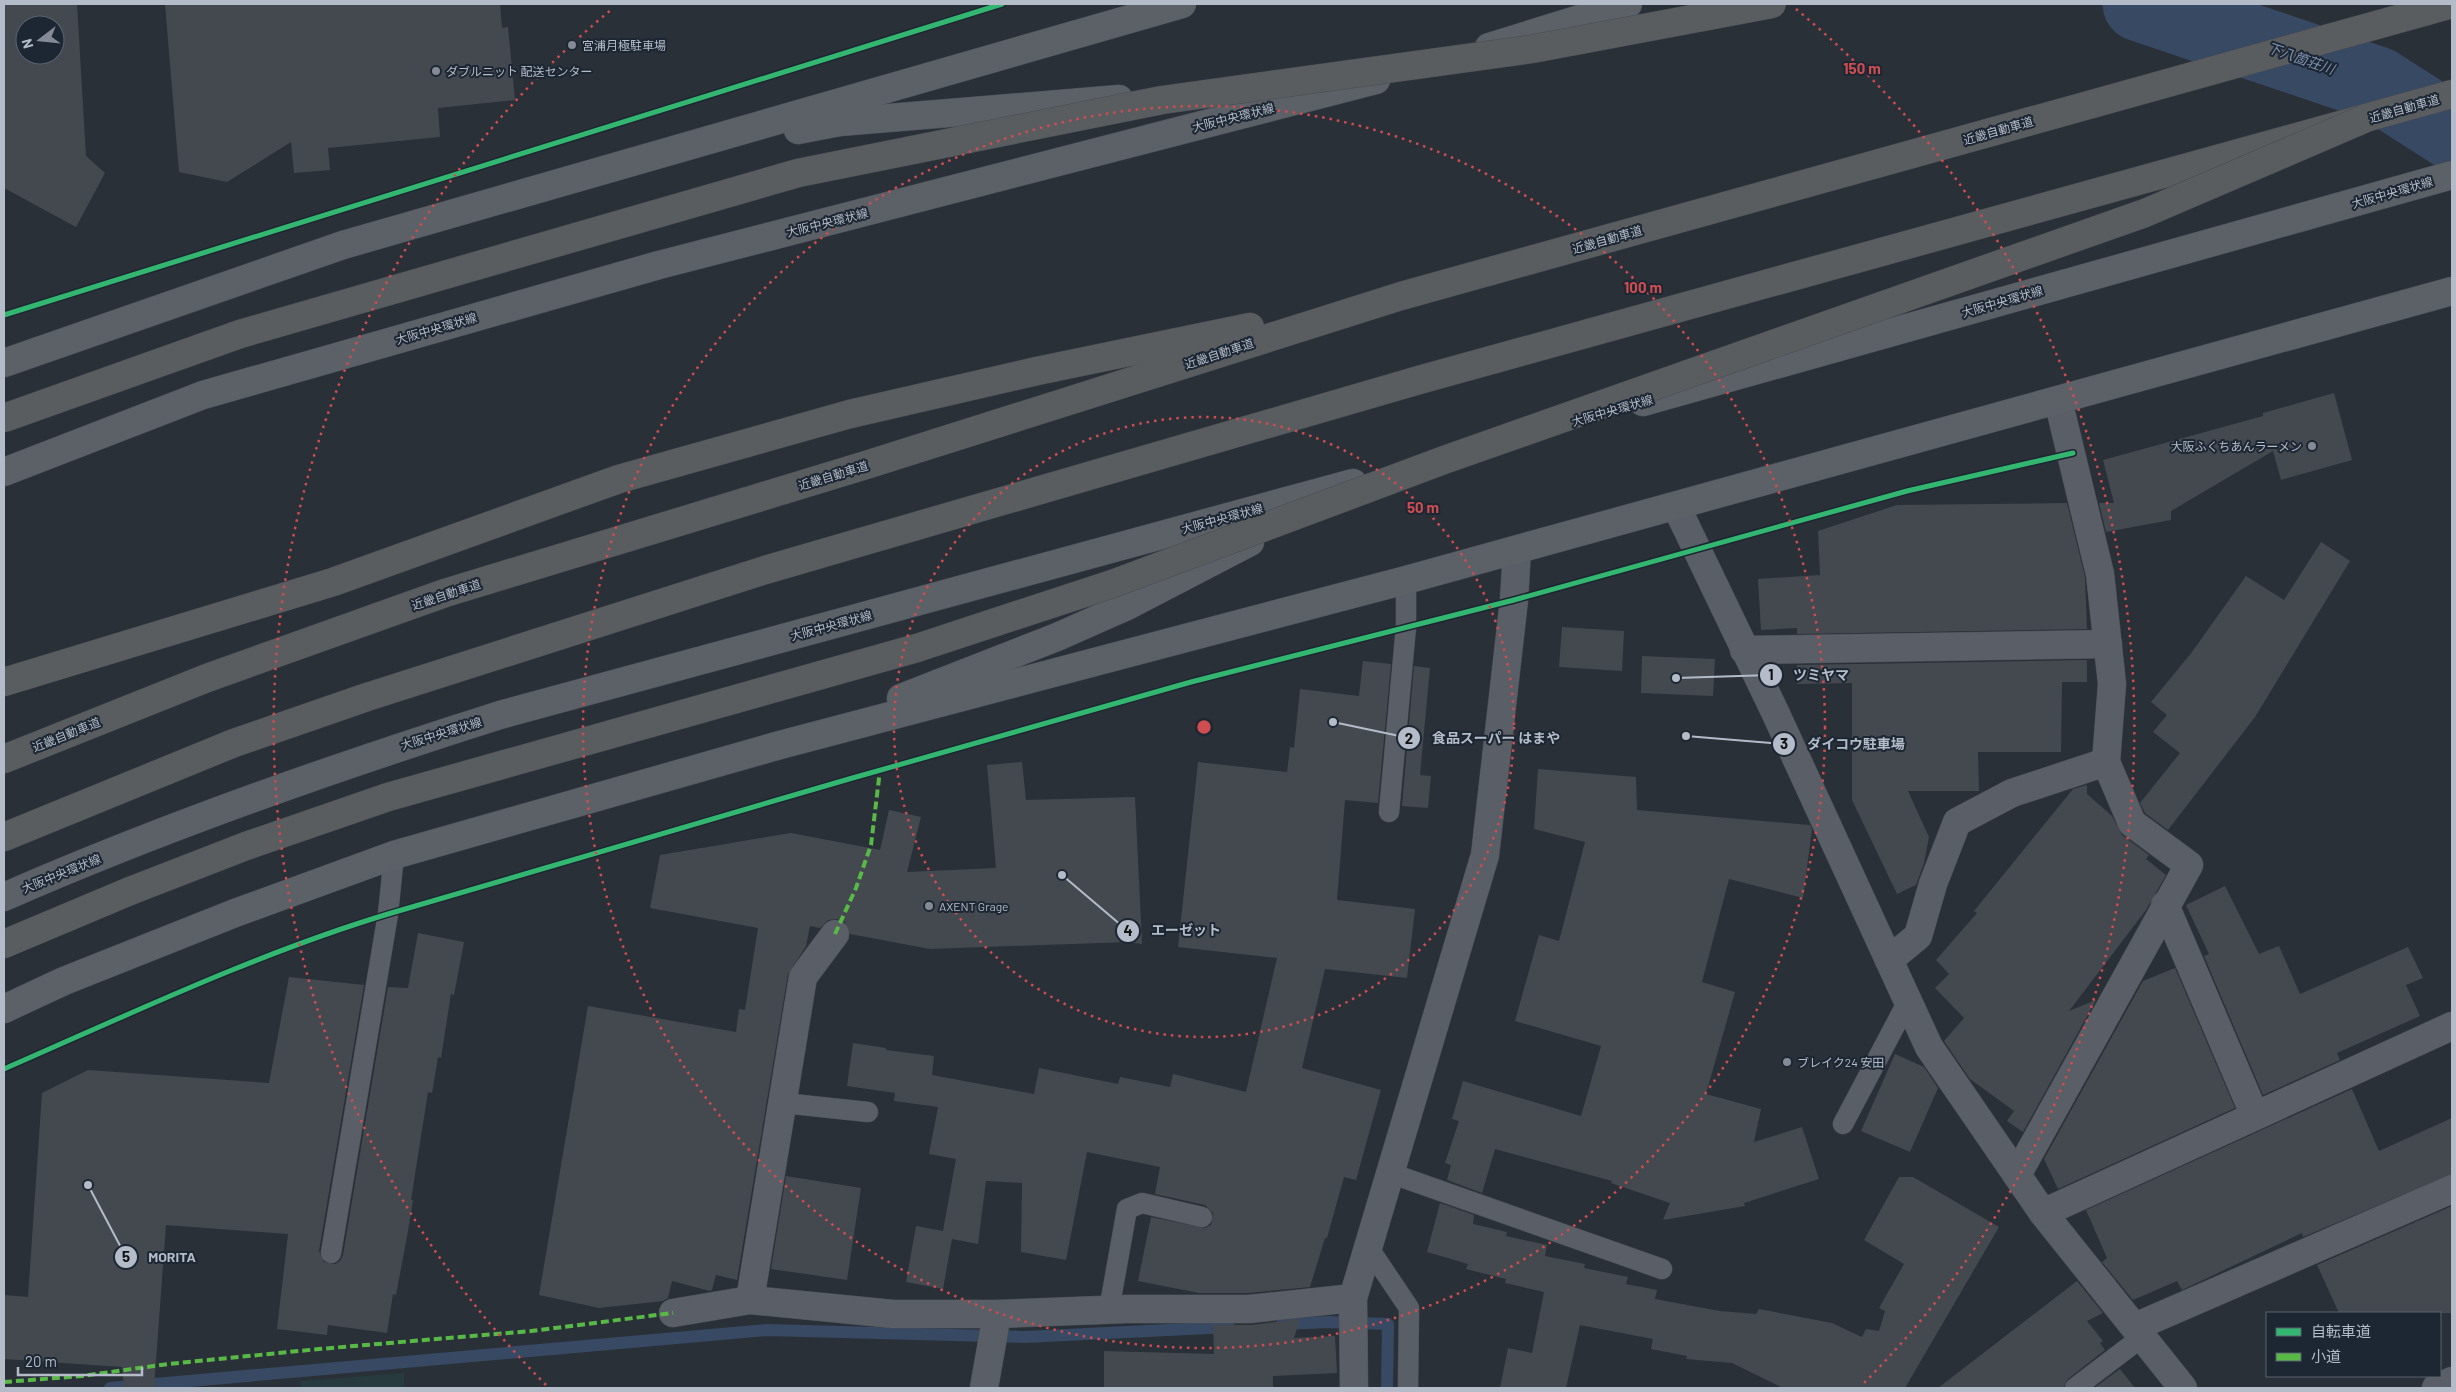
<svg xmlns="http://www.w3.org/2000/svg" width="2456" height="1392" font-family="Barlow,'Noto Sans JP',sans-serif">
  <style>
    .green { fill: #273a3e }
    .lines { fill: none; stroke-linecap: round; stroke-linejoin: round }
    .stream { stroke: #384963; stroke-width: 12 }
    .river { stroke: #384963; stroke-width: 75 }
    .building { fill: #444950; fill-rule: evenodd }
    .lane-casing { stroke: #484c53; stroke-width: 21 }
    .street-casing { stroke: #484c53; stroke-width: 29 }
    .primary-casing { stroke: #484c55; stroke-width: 29 }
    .highway-casing { stroke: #474c53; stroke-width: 29 }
    .lane { stroke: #5a5e66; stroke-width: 20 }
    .street { stroke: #5a5e66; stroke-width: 28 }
    .primary { stroke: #5c6168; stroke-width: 28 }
    .highway { stroke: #5a5d60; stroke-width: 28 }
    .highway-bridge-casing { stroke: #474c53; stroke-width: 29; stroke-linecap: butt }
    .highway-bridge { stroke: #5a5d60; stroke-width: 28 }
    .quiet { stroke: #58b947; stroke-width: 4; stroke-dasharray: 8 4; stroke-linecap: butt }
    .cycleway-casing { stroke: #1d2633; stroke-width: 8 }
    .cycleway { stroke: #33b770; stroke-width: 5 }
    .ring { fill: none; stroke: #ce4d50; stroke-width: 2.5; stroke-dasharray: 2.5 5 }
    .poi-dot { fill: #848b96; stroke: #1d2633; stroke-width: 2 }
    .labels { text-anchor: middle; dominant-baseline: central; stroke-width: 4; stroke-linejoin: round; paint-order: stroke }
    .poi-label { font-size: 12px; fill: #b4bcc9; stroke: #1d2633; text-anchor: start }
    .street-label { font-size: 12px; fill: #b4bcc9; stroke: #1d2633 }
    .water-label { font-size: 14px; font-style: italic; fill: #7c92b1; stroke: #1d2633 }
    .centre { fill: #ce4d50; stroke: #1d2633; stroke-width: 2.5 }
    .ring-label { font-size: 15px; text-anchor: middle; font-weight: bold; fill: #ce4d50; stroke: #1d2633; stroke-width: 4; stroke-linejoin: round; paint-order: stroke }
    .leader { fill: none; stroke: #b4bcc9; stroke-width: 2 }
    .callout-dot { fill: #b4bcc9; stroke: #1d2633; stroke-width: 2 }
    .mark-label { font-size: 15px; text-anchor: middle; font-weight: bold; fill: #111 }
    .callout-label { font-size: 14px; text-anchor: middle; font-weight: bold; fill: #b4bcc9; stroke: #1d2633; stroke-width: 4; stroke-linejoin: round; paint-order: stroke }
  </style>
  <rect width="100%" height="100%" fill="#2a3038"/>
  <polygon class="green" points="404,1373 404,1388 301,1388 300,1381"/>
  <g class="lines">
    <g class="stream">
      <polyline points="1282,1324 1330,1322 1388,1324 1387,1388"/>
      <polyline points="110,1388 767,1330 1025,1337 1229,1327"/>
    </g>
    <polyline class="river" points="2140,4 2377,84 2452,132"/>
  </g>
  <g class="building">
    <path d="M4,4H77L86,156L105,173L76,227L4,188ZM25,25H55V55H25Z"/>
    <polygon points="165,4 500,4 502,28 508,27 515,100 438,108 440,137 328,148 330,170 294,173 291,142 227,182 179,172"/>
    <polygon points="2334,393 2352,460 2281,480 2273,451 2171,511 2171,520 2106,532 2099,503 2114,503 2103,460 2263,416 2263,413"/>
    <polygon points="2067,503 2085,577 2087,629 1797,634 1797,628 1761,630 1758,579 1820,575 1818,531 1897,505"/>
    <polygon points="2321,542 2350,561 2255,717 2168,830 2145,813 2140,803 2180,753 2153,732 2167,715 2151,702 2192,652 2246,576 2284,600"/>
    <polygon points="1562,627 1624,631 1622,671 1559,667"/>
    <polygon points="1642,656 1715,659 1713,696 1641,693"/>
    <polygon points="2087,660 2087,682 2062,682 2061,752 1978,752 1979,791 1908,791 1929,837 1924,863 1916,885 1897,894 1852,800 1852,683 1797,684 1797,665"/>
    <polygon points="1363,661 1391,664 1378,803 1345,800 1337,900 1415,909 1407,978 1325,969 1302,1068 1381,1090 1356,1180 1344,1177 1327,1238 1325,1238 1310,1287 1248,1293 1199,1293 1138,1281 1151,1217 1205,1228 1211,1225 1213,1213 1205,1205 1155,1194 1160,1167 1087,1152 1066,1260 1021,1252 1022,1183 986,1181 978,1244 952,1239 943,1289 906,1282 916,1226 943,1231 956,1159 929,1154 938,1107 894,1101 895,1093 847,1086 853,1043 886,1048 886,1050 934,1056 932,1075 1034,1094 1039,1068 1118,1084 1120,1077 1170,1087 1173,1074 1246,1092 1277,958 1178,947 1198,762 1287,772 1290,747 1294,748 1300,689 1359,696"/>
    <polygon points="1414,666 1430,668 1420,775 1431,776 1428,808 1402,806"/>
    <polygon points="1022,762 1026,800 1135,797 1142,944 1127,942 930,949 850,934 845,922 837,919 828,920 820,928 810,926 806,946 788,974 737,1280 716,1275 712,1290 710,1291 672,1281 668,1298 663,1301 599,1308 539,1295 588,1006 736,1032 739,1009 745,1010 758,928 650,908 660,855 791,833 880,850 889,810 921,817 907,872 996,868 987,765"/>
    <polygon points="1538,769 1636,777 1637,810 1810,825 1812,829 1803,898 1729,879 1702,982 1735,992 1706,1094 1761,1109 1754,1142 1802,1127 1819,1179 1744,1203 1745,1206 1663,1220 1670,1203 1611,1183 1612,1181 1495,1149 1482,1193 1447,1180 1451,1165 1445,1163 1459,1121 1452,1119 1463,1081 1581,1116 1601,1046 1515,1021 1539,935 1559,941 1585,842 1534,829"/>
    <polygon points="2087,785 2087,794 2112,816 2122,835 2149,855 2146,859 2166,875 2146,910 2069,1011 2096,1000 2023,1132 2007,1121 2014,1111 1970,1079 1944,1041 1964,1018 1935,988 1949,974 1936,960 1977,913 1974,911 2073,789"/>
    <polygon points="2225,886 2259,954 2279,946 2300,994 2408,947 2423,978 2406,985 2420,1016 2337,1053 2340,1060 2263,1095 2204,956 2209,954 2186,905"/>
    <polygon points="418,933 464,942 454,995 451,994 441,1058 438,1057 432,1093 428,1092 411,1200 413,1200 408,1231 396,1295 393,1294 387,1333 328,1325 327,1335 277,1329 288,1234 166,1225 154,1388 124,1388 122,1367 4,1359 4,1295 28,1297 42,1093 88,1070 269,1083 289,977 364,985 319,1251 324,1262 335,1264 340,1261 343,1255 388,987 408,988"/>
    <polygon points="2175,968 2235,1108 2058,1189 2044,1159 2143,981"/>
    <polygon points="1895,1054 1924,1067 1938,1088 1910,1152 1861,1131"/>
    <polygon points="2352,1089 2379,1151 2452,1118 2452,1174 2303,1237 2302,1233 2182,1290 2177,1281 2133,1300 2102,1262 2107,1258 2086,1210"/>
    <polygon points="786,1176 861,1188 847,1280 771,1269"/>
    <polygon points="1899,1177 1913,1177 1999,1227 1905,1388 1783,1388 1732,1363 1686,1359 1687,1356 1651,1349 1653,1339 1580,1325 1566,1388 1500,1388 1508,1348 1532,1353 1544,1292 1505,1283 1506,1279 1466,1269 1468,1264 1427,1252 1440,1203 1474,1215 1473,1224 1507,1232 1506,1236 1547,1245 1545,1256 1585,1264 1584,1268 1628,1277 1626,1284 1657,1290 1655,1299 1720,1311 1756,1314 1759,1309 1832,1323 1862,1337 1866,1329 1879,1331 1885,1311 1879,1308 1904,1264 1864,1240"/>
    <polygon points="2452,1206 2452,1313 2339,1313 2317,1265"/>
    <polygon points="2077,1281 2103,1313 2087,1321 2103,1341 2100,1343 2105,1350 2068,1379 2063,1388 1938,1388"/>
    <polygon points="1300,1319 1294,1338 1335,1336 1337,1373 1273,1376 1273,1388 1104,1388 1104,1351 1214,1354 1213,1325 1251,1325"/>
    <polygon points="2120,1369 2135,1388 2094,1388"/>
  </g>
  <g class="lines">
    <g class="lane-casing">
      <g id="lane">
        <polyline points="1389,812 1406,627 1406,580"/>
        <polyline points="783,1103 868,1112"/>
        <polyline points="1843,1124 1908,1001"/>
        <polyline points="1390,1173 1662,1269"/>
        <polyline points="1368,1247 1409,1308 1408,1388"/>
        <polyline points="331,1253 388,914 394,855"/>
        <polyline points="1109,1310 1127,1209 1142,1203 1202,1217"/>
        <polyline points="2075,1388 2142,1337"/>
      </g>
    </g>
    <g class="street-casing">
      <g id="street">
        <polyline points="1676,506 1775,712 1929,1047 2043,1213 2183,1388"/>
        <polyline points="1744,650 2108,644"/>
        <polyline points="2165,905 2255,1116"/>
        <polyline points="1889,960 1918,936 1933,884 1957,822 2012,793 2106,762"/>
        <polyline points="2017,1175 2189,865 2132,823 2106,762 2112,684 2100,574 2058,400"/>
        <polyline points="2043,1213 2452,1026"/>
        <polyline points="750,1300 893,1314 997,1314 1127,1309 1249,1309 1353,1298"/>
        <polyline points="673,1313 750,1300 803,977 835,934"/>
        <polyline points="2135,1327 2452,1189"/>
        <polyline points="984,1388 997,1314"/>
        <polyline points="1354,1388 1353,1298 1485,855 1514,600 1517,550"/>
        <polyline points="2436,1388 2452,1381"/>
      </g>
    </g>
    <g class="primary-casing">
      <g id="primary">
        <polyline points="1489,47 1628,4"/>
        <polyline points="798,130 840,122 1119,99"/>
        <polyline points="4,363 343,245 1182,4"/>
        <polyline points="1643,402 2452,175"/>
        <polyline points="4,472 203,395 659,265 1376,80"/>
        <polyline points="901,698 1057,637 1127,606 1250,542"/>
        <path d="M4,897C166,826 332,768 500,715L1353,483"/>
        <polyline points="4,1009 64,981 235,913 394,855 780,745 1406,580 2452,291"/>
      </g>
    </g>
    <g class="highway-casing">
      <g id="highway">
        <polyline points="4,682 333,582 619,479 850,414 1037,371 1250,327"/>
        <polyline points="4,759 207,678 445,593 866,465 1401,296 2452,4"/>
        <polyline points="4,837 234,743 367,697 765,570 1419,380 2452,94"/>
        <polyline points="4,944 130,891"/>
      </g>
    </g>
    <use href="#lane" class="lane"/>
    <use href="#street" class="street"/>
    <use href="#primary" class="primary"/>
    <use href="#highway" class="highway"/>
    <g class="highway-bridge-casing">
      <g id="highway-bridge">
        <polyline points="4,418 240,334 798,173 1162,100 1532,49 1772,4"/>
        <polyline points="130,891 246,846 388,797 917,648 1112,584 1444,460 2145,213 2364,119"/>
      </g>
    </g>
    <use href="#highway-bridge" class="highway-bridge"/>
    <g class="quiet">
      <polyline points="835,934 856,888 871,845 880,770"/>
      <polyline points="4,1382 82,1376 168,1364 319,1349 531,1331 673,1313"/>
    </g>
    <g class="cycleway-casing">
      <g id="cycleway">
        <polyline points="4,315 1002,4"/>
        <path d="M4,1069C130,1014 256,954 388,914L849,779L1191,682L1514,600L1907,491L2073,453"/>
      </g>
    </g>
    <use href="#cycleway" class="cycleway"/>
  </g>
  <g class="ring">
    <circle cx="1204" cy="727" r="310"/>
    <circle cx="1204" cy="727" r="621"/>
    <path d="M546 1385A931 931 0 0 1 612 9M1796 9A931 931 0 0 1 1862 1385"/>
  </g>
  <g class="poi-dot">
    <circle cx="572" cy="45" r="5"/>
    <circle cx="436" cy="71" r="5"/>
    <circle cx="2312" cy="446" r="5"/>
    <circle cx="929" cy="906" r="5"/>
    <circle cx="1787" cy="1062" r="5"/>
  </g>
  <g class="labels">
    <g class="poi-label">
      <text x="582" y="45">宮浦月極駐車場</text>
      <text x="446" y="71">ダブルニット 配送センター</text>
      <text x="2302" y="446" text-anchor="end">大阪ふくちあんラーメン</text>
      <text x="939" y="906">AXENT Grage</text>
      <text x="1797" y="1062">ブレイク24 安田</text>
    </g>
    <g class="street-label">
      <text transform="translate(2404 108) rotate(-16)">近畿自動車道</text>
      <text transform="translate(1233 117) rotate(-14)">大阪中央環状線</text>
      <text transform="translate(1998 130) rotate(-16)">近畿自動車道</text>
      <text transform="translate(2392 192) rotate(-16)">大阪中央環状線</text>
      <text transform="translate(827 222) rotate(-14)">大阪中央環状線</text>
      <text transform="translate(1607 239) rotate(-16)">近畿自動車道</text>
      <text transform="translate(2002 301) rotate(-16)">大阪中央環状線</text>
      <text transform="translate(436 328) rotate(-16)">大阪中央環状線</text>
      <text transform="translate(1219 353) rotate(-18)">近畿自動車道</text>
      <text transform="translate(1612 410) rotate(-16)">大阪中央環状線</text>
      <text transform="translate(833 475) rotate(-17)">近畿自動車道</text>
      <text transform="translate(1222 518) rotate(-15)">大阪中央環状線</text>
      <text transform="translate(446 594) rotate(-18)">近畿自動車道</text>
      <text transform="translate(831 625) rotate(-15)">大阪中央環状線</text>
      <text transform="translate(441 733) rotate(-17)">大阪中央環状線</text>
      <text transform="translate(66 734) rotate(-22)">近畿自動車道</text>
      <text transform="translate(61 873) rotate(-22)">大阪中央環状線</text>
    </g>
    <g class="water-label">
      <text transform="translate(2301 58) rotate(19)">下八箇荘川</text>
    </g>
  </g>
  <circle cx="1204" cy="727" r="8" class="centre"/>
  <g class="ring-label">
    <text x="1862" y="74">150 m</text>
    <text x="1643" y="293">100 m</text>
    <text x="1423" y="513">50 m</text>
  </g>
  <path class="leader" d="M1676 678L1771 675M1333 722L1409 738M1686 736L1784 744M1062 875L1128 931M88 1185L126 1257"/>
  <g class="callout-dot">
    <circle cx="1676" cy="678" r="5"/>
    <circle cx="1333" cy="722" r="5"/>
    <circle cx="1686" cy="736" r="5"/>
    <circle cx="1062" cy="875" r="5"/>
    <circle cx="88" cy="1185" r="5"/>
    <circle cx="1771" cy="675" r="12"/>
    <circle cx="1409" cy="738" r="12"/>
    <circle cx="1784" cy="744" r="12"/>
    <circle cx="1128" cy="931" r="12"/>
    <circle cx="126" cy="1257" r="12"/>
  </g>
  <g class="mark-label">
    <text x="1771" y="680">1</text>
    <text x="1409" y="744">2</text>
    <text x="1784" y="749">3</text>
    <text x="1128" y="936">4</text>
    <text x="126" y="1262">5</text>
  </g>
  <g class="callout-label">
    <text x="1821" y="680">ツミヤマ</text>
    <text x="1496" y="743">食品スーパー はまや</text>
    <text x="1856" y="749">ダイコウ駐車場</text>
    <text x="1186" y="935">エーゼット</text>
    <text x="172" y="1262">MORITA</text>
  </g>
  <rect width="2456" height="1392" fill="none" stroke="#b4bcc9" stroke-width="10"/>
  <rect x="2266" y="1312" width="175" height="65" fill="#1d2633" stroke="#59626f"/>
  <rect x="2276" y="1328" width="25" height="8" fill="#33b770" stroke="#59626f"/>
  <text x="2311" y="1337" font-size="15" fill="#b4bcc9">自転車道</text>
  <rect x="2276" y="1353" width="25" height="8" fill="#58b947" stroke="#59626f"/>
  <text x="2311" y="1362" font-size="15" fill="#b4bcc9">小道</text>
  <g transform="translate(40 40) rotate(254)"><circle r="24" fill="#1d2633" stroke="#59626f"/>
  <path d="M0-4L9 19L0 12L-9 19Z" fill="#848b96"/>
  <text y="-8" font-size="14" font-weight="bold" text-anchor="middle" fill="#b4bcc9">N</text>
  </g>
  <path d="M18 1367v8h124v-8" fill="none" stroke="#b4bcc9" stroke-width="2.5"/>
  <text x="25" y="1367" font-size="15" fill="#b4bcc9" stroke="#1d2633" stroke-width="4" paint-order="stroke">20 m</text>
</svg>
